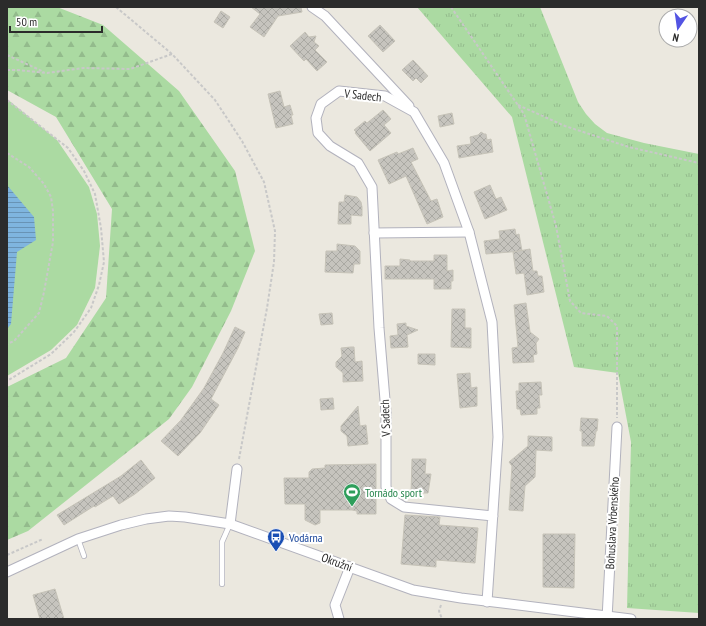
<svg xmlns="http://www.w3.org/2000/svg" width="706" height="626" font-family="'PT Sans Narrow',sans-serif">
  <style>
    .grass { fill: url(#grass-tufts) }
    .forest { fill: url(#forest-firs) }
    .park { fill: #abdaa2 }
    .water { fill: url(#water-rules) }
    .building { fill: url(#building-cross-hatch); stroke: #c6c3b8 }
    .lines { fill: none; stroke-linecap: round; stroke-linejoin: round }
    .lane-casing { stroke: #b2b2bd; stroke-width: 6 }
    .street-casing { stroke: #b2b2bd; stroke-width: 11 }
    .path { stroke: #c8c8c8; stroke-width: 2; stroke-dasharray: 3 2; stroke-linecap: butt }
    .lane { stroke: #fff; stroke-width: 4.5 }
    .street { stroke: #fff; stroke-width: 9 }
    .labels { text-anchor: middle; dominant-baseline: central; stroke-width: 4; stroke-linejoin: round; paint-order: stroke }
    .street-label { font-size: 12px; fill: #2b2b2b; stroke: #fff }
    .leisure-label { font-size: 12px; fill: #27864d; stroke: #fff; text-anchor: start }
    .transit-label { font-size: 12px; fill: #164399; stroke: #fff; text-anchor: start }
  </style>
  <defs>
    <pattern id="grass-tufts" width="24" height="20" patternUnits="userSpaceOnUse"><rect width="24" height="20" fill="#abdaa2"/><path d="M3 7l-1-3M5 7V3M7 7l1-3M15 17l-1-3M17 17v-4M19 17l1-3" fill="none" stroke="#93bb8c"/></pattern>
    <pattern id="forest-firs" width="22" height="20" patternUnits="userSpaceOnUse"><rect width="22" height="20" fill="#abdaa2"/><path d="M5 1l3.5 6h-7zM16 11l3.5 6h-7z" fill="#93bb8c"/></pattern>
    <pattern id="water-rules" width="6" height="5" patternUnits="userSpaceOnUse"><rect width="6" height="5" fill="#7fb5df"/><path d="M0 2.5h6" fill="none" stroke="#6893b5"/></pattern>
    <pattern id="building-cross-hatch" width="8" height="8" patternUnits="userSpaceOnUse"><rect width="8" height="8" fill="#c6c4be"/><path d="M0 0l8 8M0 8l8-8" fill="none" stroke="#aaa9a3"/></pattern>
  </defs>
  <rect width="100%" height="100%" fill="#ebe8df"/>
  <polygon class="grass" points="417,7 540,7 578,102 586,114 595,124 607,133 644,143 699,154 699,613 627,608 631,442 618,373 574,367 512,117"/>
  <polygon class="forest" points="7,7 57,7 103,25 179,91 235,171 255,251 231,311 192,387 169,419 28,531 7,540 7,387 66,358 106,298 112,209 56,117 7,90"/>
  <polygon class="park" points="7,99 57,140 89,187 97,214 100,246 95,288 77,325 51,350 7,376"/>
  <polygon class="water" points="7,185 34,217 36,240 17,252 11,324 7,329"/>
  <g class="building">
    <polygon points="251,7 301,7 302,12 278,16 264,37 250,27 260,14"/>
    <polygon points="221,11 230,17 223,28 214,22"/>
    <polygon points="380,25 395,41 383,52 368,36"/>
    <polygon points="305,32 309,37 316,36 314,42 319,46 315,50 327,62 317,71 306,59 304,61 290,46"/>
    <polygon points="413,60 428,76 421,83 416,78 413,81 402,70"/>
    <polygon points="280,91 284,107 290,105 293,115 291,115 293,124 276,128 268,94"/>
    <polygon points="383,110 391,119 384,125 391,133 370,151 355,133 356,132 354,130 365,121 367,123"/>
    <polygon points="452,113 454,124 440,127 438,116"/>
    <polygon points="481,132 484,134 486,134 487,140 491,139 493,152 459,158 457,146 471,144 470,137 478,135"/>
    <polygon points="413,148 418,159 411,162 431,201 437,199 443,217 427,224 406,176 389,184 378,160 397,152 398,154"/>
    <polygon points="490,185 496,199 501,197 507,210 485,219 474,192"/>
    <polygon points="345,195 357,197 361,202 362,207 362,216 351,215 351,224 338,224 339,202 344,202"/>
    <polygon points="515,229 516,235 519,234 522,251 486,254 484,241 500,239 499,231"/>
    <polygon points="337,244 355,246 360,251 360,264 354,264 353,273 325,272 326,251 337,251"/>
    <polygon points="530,249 533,271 537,271 538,276 542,276 544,292 527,295 524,273 516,274 513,252"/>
    <polygon points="434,255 447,255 447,271 453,270 453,281 451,281 451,289 434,289 434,279 385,279 385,266 400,266 400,259 410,260 410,261 434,261"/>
    <polygon points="526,303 530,332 539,339 536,343 537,354 533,355 534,362 513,363 512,348 518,347 514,305"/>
    <polygon points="452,309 465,309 465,328 471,328 471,348 451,347"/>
    <polygon points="332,313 333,324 321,325 319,314"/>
    <polygon points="406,323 406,326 418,330 407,335 408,347 391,348 390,336 398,335 397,324"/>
    <polygon points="235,327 245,332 238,348 211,399 219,405 200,433 178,456 161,441 181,420 204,388 223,353"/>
    <polygon points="351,347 354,347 355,362 362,361 363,381 343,382 343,373 336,367 336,362 342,356 341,348"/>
    <polygon points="418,354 435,354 435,365 418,364"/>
    <polygon points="470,373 471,388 477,387 477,406 460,408 457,374"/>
    <polygon points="541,382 542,395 539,395 540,408 537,408 537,414 521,415 520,409 517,409 516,391 519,391 519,383"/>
    <polygon points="333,398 334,409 321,410 320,399"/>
    <polygon points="358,406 360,426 366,425 368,444 348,446 347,436 341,431 341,426"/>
    <polygon points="581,418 598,419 597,431 596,431 594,446 582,446 582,431 580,431"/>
    <polygon points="528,436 552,437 552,451 536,450 535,477 525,486 523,511 509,510 512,466 509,462 528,446"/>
    <polygon points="412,459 426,459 425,474 431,474 428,493 411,493"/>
    <polygon points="141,460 155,478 135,494 119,504 113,496 95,507 94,506 64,525 57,515 121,476"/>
    <polygon points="376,464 376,514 357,514 357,511 352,510 320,510 320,523 315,525 305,520 305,504 285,504 284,478 309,478 309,472 312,469 325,468 325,465"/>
    <polygon points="405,515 440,517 439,525 478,528 475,563 436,560 436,567 401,564"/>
    <polygon points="543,534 575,534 574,588 543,587"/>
    <polygon points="55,589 64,619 40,619 33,595"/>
  </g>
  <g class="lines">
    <g class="lane-casing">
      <g id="lane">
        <polyline points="78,539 84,556"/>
        <polyline points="222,584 222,542 230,524"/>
      </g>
    </g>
    <g class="street-casing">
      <g id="street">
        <polyline points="312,7 325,16 409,106"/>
        <polyline points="374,233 469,232"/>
        <polyline points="230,524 237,469"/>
        <polyline points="7,572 78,539 121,525 146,519 169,516 185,517 230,524 413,590 461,598 631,619"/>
        <polyline points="487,602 498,437 492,322 469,232 444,163 414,112 385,96 339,91 321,104 316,118 318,133 330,146 358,163 372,187 379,328 386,412 386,487 391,499 404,507 493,516"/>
        <polyline points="339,619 335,605 350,567"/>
        <polyline points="607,619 617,427"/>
      </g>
    </g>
    <g class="path">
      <polyline points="116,7 172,54 215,100 242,141 264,182 275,231 274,262 267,308 239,459"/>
      <polyline points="451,7 524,114 556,226 570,301 581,313 607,316 617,326 617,418"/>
      <polyline points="7,55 44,72"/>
      <polyline points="7,70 18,70 47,73 83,68 130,69 172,54"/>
      <polyline points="7,100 68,148 84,171 95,194 101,228 104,262 99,285 91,308 74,332 51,354 7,381"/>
      <polyline points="518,105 565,126 629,147 699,163"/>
      <polyline points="7,153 29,167 44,184 51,197 53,211 53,242 44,292 39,313 14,341 7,344"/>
      <polyline points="7,555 43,539"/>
      <polyline points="441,605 439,611 442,619"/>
    </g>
    <use href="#lane" class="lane"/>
    <use href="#street" class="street"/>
  </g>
  <defs>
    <g id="stadium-pin" transform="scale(0.9)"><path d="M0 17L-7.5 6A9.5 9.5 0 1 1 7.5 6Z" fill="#2e9e5b" stroke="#fff"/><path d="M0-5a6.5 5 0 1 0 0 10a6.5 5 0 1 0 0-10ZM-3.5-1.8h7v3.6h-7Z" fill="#fff"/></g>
    <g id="bus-pin" transform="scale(0.9)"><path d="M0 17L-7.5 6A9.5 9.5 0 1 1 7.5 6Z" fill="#1a4fb4" stroke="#fff"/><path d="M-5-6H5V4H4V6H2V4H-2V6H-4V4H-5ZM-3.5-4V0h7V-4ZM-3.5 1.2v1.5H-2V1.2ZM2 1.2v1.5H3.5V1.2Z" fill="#fff"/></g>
  </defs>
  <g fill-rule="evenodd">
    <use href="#stadium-pin" x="352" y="492"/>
    <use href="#bus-pin" x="276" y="537"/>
  </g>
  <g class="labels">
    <g class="street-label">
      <text transform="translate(363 95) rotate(6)">V Sadech</text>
      <text transform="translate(385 418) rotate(-92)">V Sadech</text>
      <text transform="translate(612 523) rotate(-87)">Bohuslava Vrbenského</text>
      <text transform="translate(337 562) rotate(20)">Okružní</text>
    </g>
    <g class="leisure-label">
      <text x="365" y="492">Tornádo sport</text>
    </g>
    <g class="transit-label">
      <text x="289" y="537">Vodárna</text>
    </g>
  </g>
  <rect width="706" height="626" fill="none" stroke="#2b2b2b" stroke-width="16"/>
  <g transform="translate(678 28) rotate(193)"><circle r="19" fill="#ffffff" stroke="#aaaaaa"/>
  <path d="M0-3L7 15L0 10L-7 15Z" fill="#5354e3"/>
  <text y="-6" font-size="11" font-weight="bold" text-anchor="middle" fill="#2b2b2b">N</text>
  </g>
  <path d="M10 26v6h92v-6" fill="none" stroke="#2b2b2b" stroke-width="2"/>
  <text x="16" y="26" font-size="12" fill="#2b2b2b" stroke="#ffffff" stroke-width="3" paint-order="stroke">50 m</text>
</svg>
